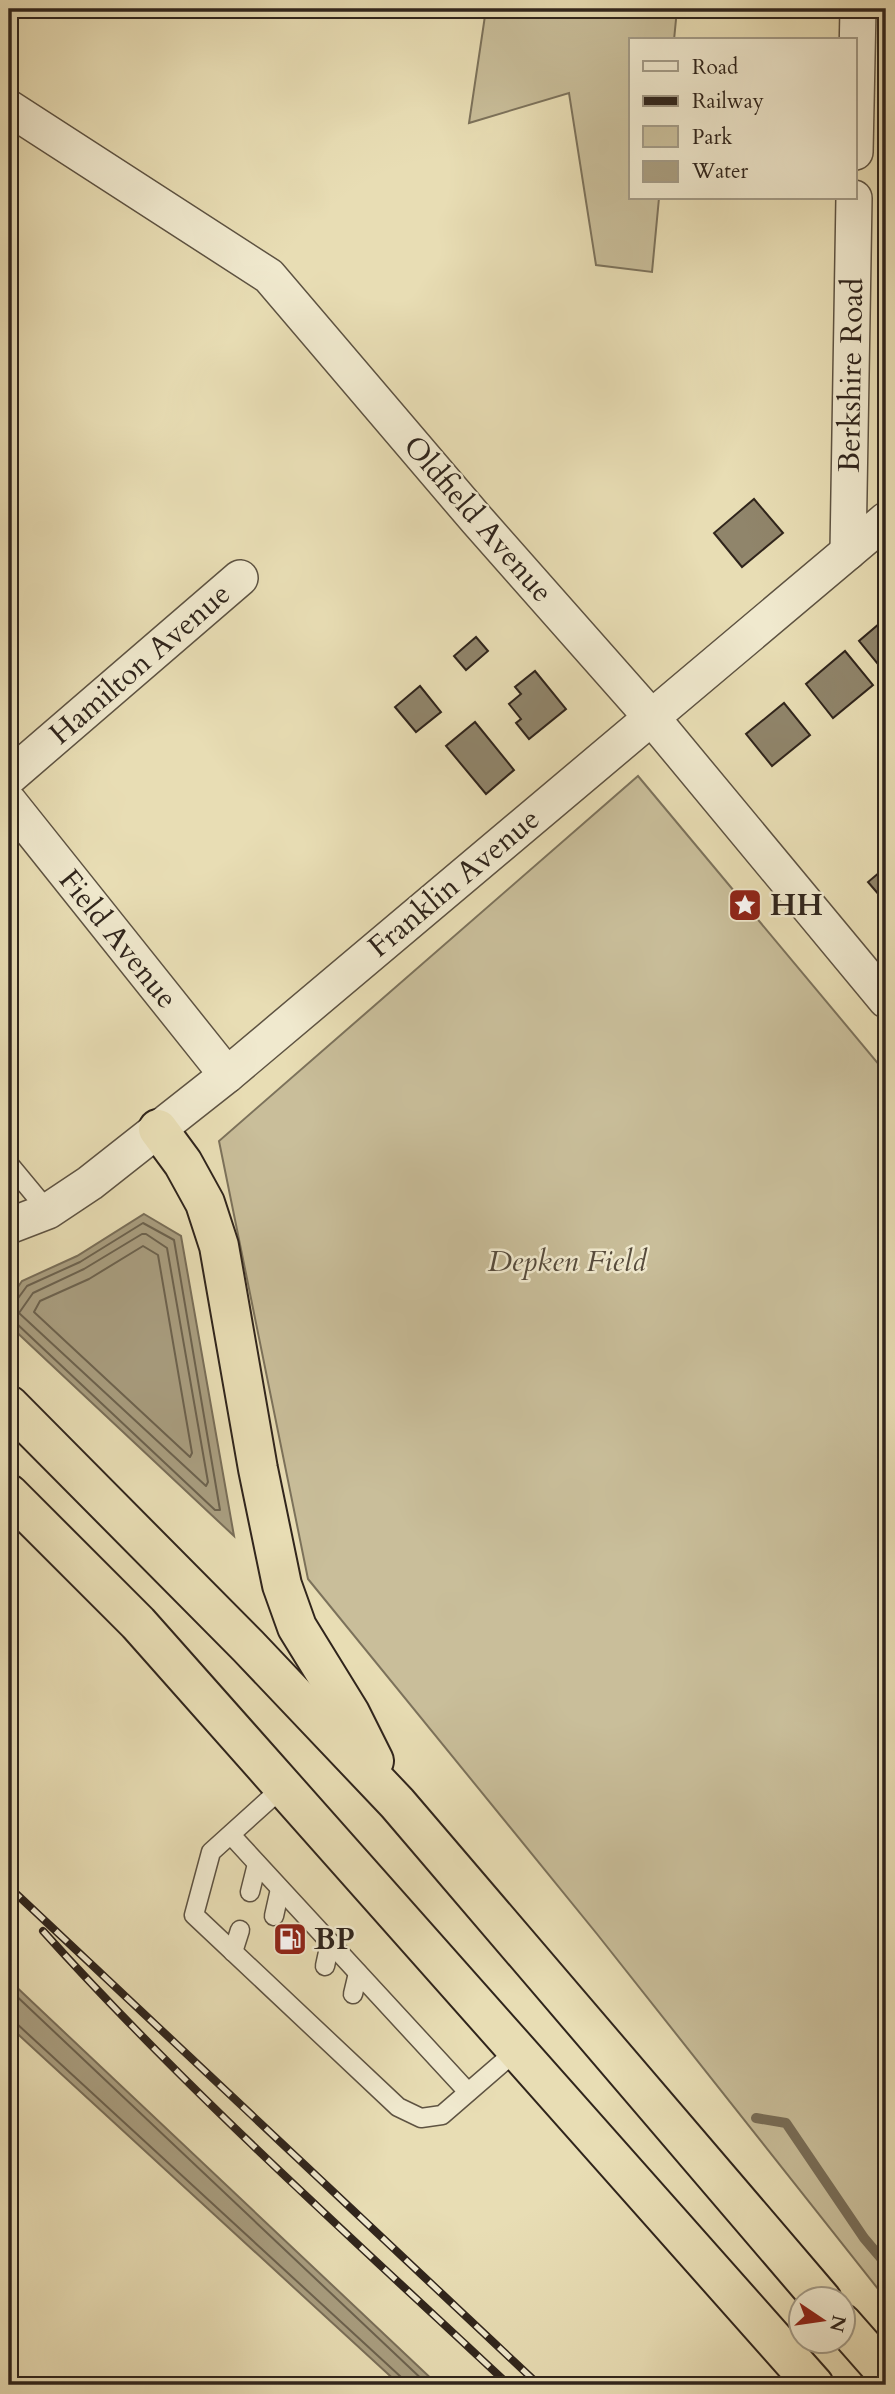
<svg xmlns="http://www.w3.org/2000/svg" width="895" height="2394" font-family="Cardo,serif">
  <style>
    .green { fill: #c9be9a; stroke: #7c725b; stroke-width: 2 }
    .water { fill: #a99e80; stroke: #796e58; stroke-width: 2 }
    .lines { fill: none; stroke-linecap: round; stroke-linejoin: round }
    .shore { stroke: #6c624e; stroke-width: 2 }
    .stream { stroke: #796e58; stroke-width: 10 }
    .building { fill: #90856b; stroke: #30251c; stroke-width: 2 }
    .service-casing { stroke: #5e5342; stroke-width: 21 }
    .minor-casing { stroke: #5e5342; stroke-width: 38 }
    .trunk-casing { stroke: #30251c; stroke-width: 42 }
    .service { stroke: #f0e9ce; stroke-width: 18 }
    .minor { stroke: #f0e9ce; stroke-width: 35 }
    .trunk { stroke: #e8ddb4; stroke-width: 38 }
    .rail-casing { stroke: #30251c; stroke-width: 8 }
    .rail { stroke: #f0e9ce; stroke-width: 5; stroke-dasharray: 16; stroke-linecap: butt }
    .labels { text-anchor: middle; dominant-baseline: central; stroke-width: 5; stroke-linejoin: round; paint-order: stroke }
    .street-label { font-size: 30px; fill: #30251c; stroke: #f0e9ce }
    .poi-label { font-size: 30px; font-weight: bold; fill: #30251c; stroke: #f0e9ce; text-anchor: start }
    .park-label { font-size: 30px; font-style: italic; fill: #564b3c; stroke: #f0e9ce }
  </style>
  <rect width="100%" height="100%" fill="#e8ddb4"/>
  <filter id="stains"><feTurbulence type="fractalNoise" baseFrequency=".00286" numOctaves="4"/><feColorMatrix values="0 0 0 0 .2 0 0 0 0 .09 0 0 0 0 .02 0 0 0 .5 -.17"/></filter>
  <radialGradient id="worn" r=".72"><stop offset=".6" stop-color="#630" stop-opacity="0"/><stop offset="1" stop-color="#630" stop-opacity=".3"/></radialGradient>
  <g class="green">
    <polygon points="486,9 677,9 674,40 631,40 631,198 659,198 652,272 596,265 569,93 469,123"/>
    <polygon points="638,776 886,1073 886,2299 597,1934 308,1579 219,1141"/>
  </g>
  <g class="water">
    <polygon points="144,1214 181,1236 234,1536 9,1325 9,1300 22,1281 77,1256"/>
    <polygon points="9,1980 438,2385 400,2385 9,2026"/>
  </g>
  <g class="lines">
    <g class="shore">
      <polygon points="142,1234 146,1234 167,1248 208,1482 206,1486 19,1313 33,1293 84,1269"/>
      <polygon points="143,1246 158,1255 192,1453 190,1457 34,1312 40,1301 89,1279"/>
      <polyline points="9,1303 16,1301 27,1286 80,1262 143,1223 174,1240 220,1510 215,1510 16,1323 9,1321"/>
      <polyline points="9,1989 428,2385"/>
      <polyline points="9,2021 16,2023 401,2377 404,2385"/>
    </g>
    <polyline class="stream" points="756,2118 786,2123 864,2238 886,2264"/>
  </g>
  <g class="building">
    <polygon points="754,499 783,533 742,567 714,533"/>
    <polygon points="886,618 886,674 859,641"/>
    <polygon points="476,637 488,651 466,670 454,656"/>
    <polygon points="845,651 873,685 833,718 806,684"/>
    <polygon points="535,671 566,709 529,739 516,723 521,719 509,704 521,694 515,687"/>
    <polygon points="420,686 441,712 416,732 395,707"/>
    <polygon points="784,703 810,735 772,766 746,734"/>
    <polygon points="475,722 514,770 486,794 446,746"/>
    <polygon points="886,867 886,903 868,882"/>
  </g>
  <g class="lines">
    <g class="service-casing">
      <g id="service">
        <polyline points="9,1164 48,1211"/>
        <polyline points="283,1787 211,1852 194,1915 398,2107 421,2118 442,2115 517,2050"/>
        <polyline points="231,1835 468,2092"/>
        <polyline points="250,1892 257,1864"/>
        <polyline points="274,1916 280,1889"/>
        <polyline points="233,1952 240,1930"/>
        <polyline points="325,1966 330,1943"/>
        <polyline points="353,1994 358,1973"/>
      </g>
    </g>
    <g class="minor-casing">
      <g id="minor">
        <polyline points="9,108 269,276 477,520 652,718 886,1000"/>
        <polyline points="855,152 858,9"/>
        <polyline points="848,552 854,198"/>
        <polyline points="9,777 240,578"/>
        <polyline points="9,802 227,1075"/>
        <polyline points="9,1226 48,1211 90,1183 227,1075 886,520"/>
      </g>
    </g>
    <g class="trunk-casing">
      <g id="trunk">
        <polyline points="158,1129 183,1163 205,1203 219,1246 258,1469 282,1585 297,1627 350,1713 374,1761"/>
        <polyline points="9,1405 248,1646 397,1803 822,2300"/>
        <polyline points="9,1494 138,1623 814,2385"/>
        <polyline points="842,2323 886,2373"/>
      </g>
    </g>
    <use href="#service" class="service"/>
    <use href="#minor" class="minor"/>
    <use href="#trunk" class="trunk"/>
    <g class="rail-casing">
      <g id="rail">
        <polyline points="9,1887 539,2385"/>
        <path d="M43,1931C188,2092 351,2237 509,2385"/>
      </g>
    </g>
    <use href="#rail" class="rail"/>
  </g>
  <defs>
    <g id="sight-square" transform="scale(1.75)"><rect x="-9" y="-9" width="18" height="18" rx="4" fill="#8f2418" stroke="#f0e9ce"/><path d="M0-6L1.8-2.2L6-1.7L2.9 1.2L3.7 5.4L0 3.3L-3.7 5.4L-2.9 1.2L-6-1.7L-1.8-2.2Z" fill="#fff"/></g>
    <g id="fuel-square" transform="scale(1.75)"><rect x="-9" y="-9" width="18" height="18" rx="4" fill="#8f2418" stroke="#f0e9ce"/><path d="M-5.5-6h7V0h2V4h1.3V-2.5L3-4.5l.8-.8L6-3V5H2.5V1h-1V6h-7ZM-4.2-4.7v3.2H.2V-4.7Z" fill="#fff"/></g>
  </defs>
  <g fill-rule="evenodd">
    <use href="#sight-square" x="745" y="905"/>
    <use href="#fuel-square" x="290" y="1939"/>
  </g>
  <g class="labels">
    <g class="street-label">
      <text transform="translate(851 375) rotate(-89)">Berkshire Road</text>
      <text transform="translate(478 519) rotate(49)">Oldfield Avenue</text>
      <text transform="translate(140 664) rotate(-41)">Hamilton Avenue</text>
      <text transform="translate(454 883) rotate(-40)">Franklin Avenue</text>
      <text transform="translate(118 939) rotate(51)">Field Avenue</text>
    </g>
    <g class="poi-label">
      <text x="770" y="905">HH</text>
      <text x="314" y="1939">BP</text>
    </g>
    <g class="park-label">
      <text x="567" y="1261">Depken Field</text>
    </g>
  </g>
  <rect width="895" height="2394" fill="none" stroke="#e8ddb4" stroke-width="35"/>
  <rect x="10" y="10" width="874" height="2373" fill="none" stroke="#30251c" stroke-width="3.5"/>
  <rect x="18" y="18" width="860" height="2359" fill="none" stroke="#30251c" stroke-width="2"/>
  <rect x="629" y="38" width="228" height="161" fill="#f0e9ce" stroke="#a39b87" stroke-width="2"/>
  <rect x="643" y="61" width="35" height="10" fill="#f0e9ce" stroke="#a39b87" stroke-width="2"/>
  <text x="692" y="74" font-size="21" fill="#30251c">Road</text>
  <rect x="643" y="96" width="35" height="10" fill="#30251c" stroke="#a39b87" stroke-width="2"/>
  <text x="692" y="108" font-size="21" fill="#30251c">Railway</text>
  <rect x="643" y="126" width="35" height="21" fill="#c9be9a" stroke="#a39b87" stroke-width="2"/>
  <text x="692" y="144" font-size="21" fill="#30251c">Park</text>
  <rect x="643" y="161" width="35" height="21" fill="#a99e80" stroke="#a39b87" stroke-width="2"/>
  <text x="692" y="178" font-size="21" fill="#30251c">Water</text>
  <g transform="translate(822 2320) rotate(103)"><circle r="33" fill="#f0e9ce" stroke="#a39b87" stroke-width="2"/>
  <path d="M0-5L12 26L0 18L-12 26Z" fill="#8f2418"/>
  <text y="-10" font-size="19" font-weight="bold" text-anchor="middle" fill="#30251c">N</text>
  </g>
  <rect width="100%" height="100%" filter="url(#stains)"/>
  <rect width="100%" height="100%" fill="url(#worn)"/>
</svg>
